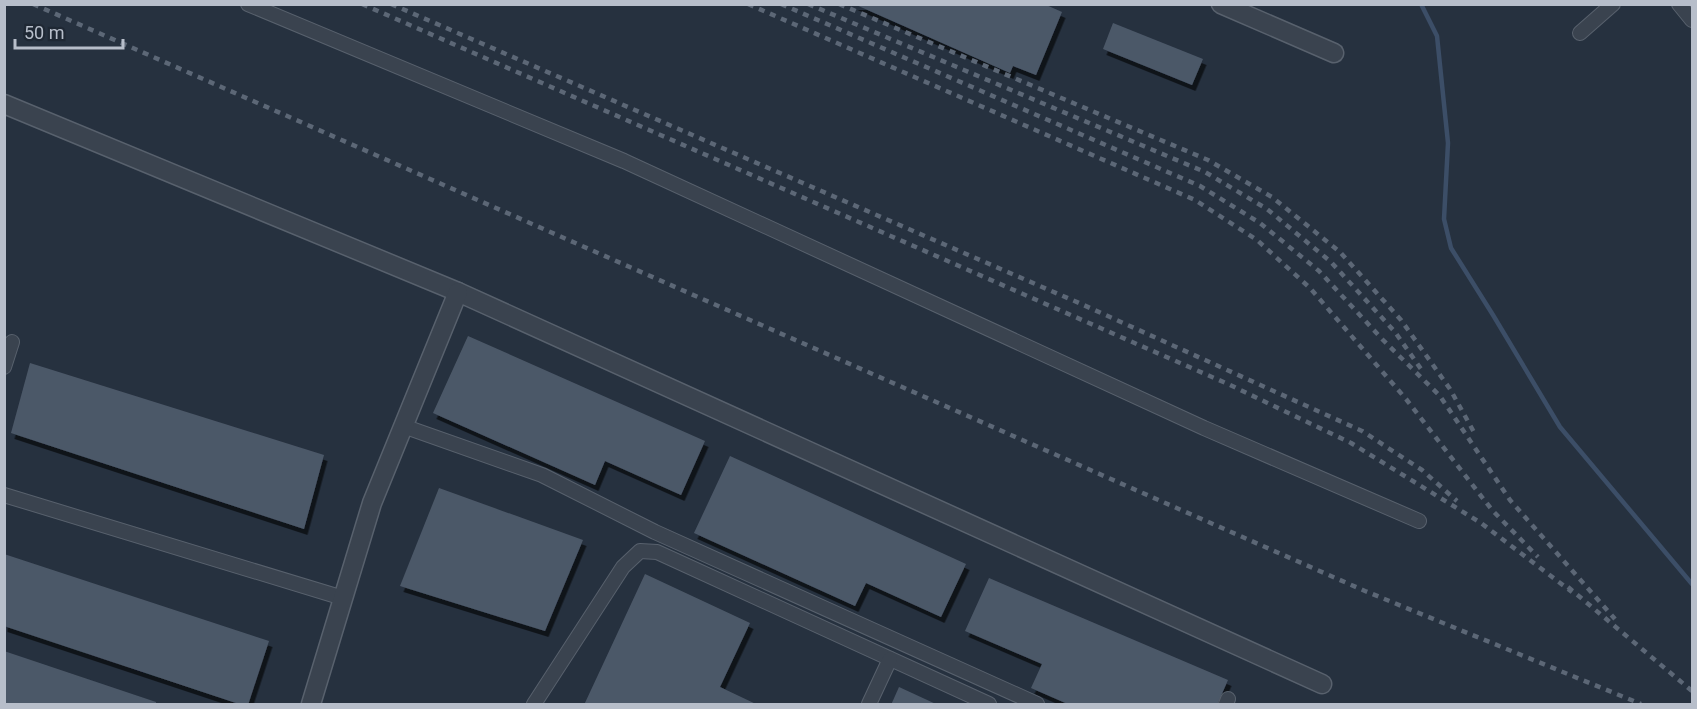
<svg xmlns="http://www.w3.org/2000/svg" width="1697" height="709" font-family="Roboto,sans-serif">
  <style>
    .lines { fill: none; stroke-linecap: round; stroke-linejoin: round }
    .stream { stroke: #3c4e67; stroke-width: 4.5 }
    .building { fill: #4c5868; filter: url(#shadow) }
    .minor-casing { stroke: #58616d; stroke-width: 16 }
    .tertiary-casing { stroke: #58616d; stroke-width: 21 }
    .minor { stroke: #3a434f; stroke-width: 14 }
    .tertiary { stroke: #3a434f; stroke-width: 18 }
    .rail { stroke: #5c6776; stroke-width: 4.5; stroke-dasharray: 6 6; stroke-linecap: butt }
  </style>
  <defs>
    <filter id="shadow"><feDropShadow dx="3.5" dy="6" stdDeviation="0" flood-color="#0009"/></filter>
  </defs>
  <rect width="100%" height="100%" fill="#26313f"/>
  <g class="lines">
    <polyline class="stream" points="1421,4 1437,36 1448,143 1444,219 1451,248 1493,315 1560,427 1692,584"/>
  </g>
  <g class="building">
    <polygon points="854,4 1044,4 1062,12 1036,75 1013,66 1010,73"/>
    <polygon points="1113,23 1203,59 1192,85 1103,49"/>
    <polygon points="468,336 705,441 681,495 605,461 595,485 433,413"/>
    <polygon points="30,363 324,455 304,529 11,433"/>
    <polygon points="730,456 966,564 941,617 866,583 855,606 694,533"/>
    <polygon points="439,488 583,540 545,631 400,586"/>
    <polygon points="4,554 269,641 248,705 242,705 4,626"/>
    <polygon points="645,574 750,623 720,687 758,705 584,705"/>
    <polygon points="989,578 1228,680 1217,705 1070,705 1031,688 1042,664 965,631"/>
    <polygon points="4,651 156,702 156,705 4,705"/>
    <polygon points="899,687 938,705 891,705"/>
  </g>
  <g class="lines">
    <g class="minor-casing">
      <g id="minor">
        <polyline points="248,4 624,161 1204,428 1419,521"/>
        <polyline points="1679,4 1692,20"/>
        <polyline points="1580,33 1613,4"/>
        <polyline points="4,367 12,342"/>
        <polyline points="403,426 542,475 655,532 1037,704"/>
        <polyline points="4,495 343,598"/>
        <polyline points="534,704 623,567 640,551 657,552 989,704"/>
        <polyline points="869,704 890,659"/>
        <polyline points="1226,704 1228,699"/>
      </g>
    </g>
    <g class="tertiary-casing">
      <g id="tertiary">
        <polyline points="1221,4 1334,53"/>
        <polyline points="4,104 458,292 1322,684"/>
        <polyline points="311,704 372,503 458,292"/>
      </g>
    </g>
    <use href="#minor" class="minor"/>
    <use href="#tertiary" class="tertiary"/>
    <g class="rail">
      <polyline points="33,4 1365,591 1641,704"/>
      <polyline points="362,4 1228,384 1351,443 1481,523 1572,592"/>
      <polyline points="391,4 1079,303 1362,431 1422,470 1457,501"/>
      <polyline points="748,4 1195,200 1257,240 1310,288 1406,399 1492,510 1538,557"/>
      <polyline points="781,4 1200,186 1260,223 1319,271 1383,340 1440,396 1510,500 1615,619"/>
      <polyline points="808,4 1205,172 1267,209 1331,262 1395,332 1421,369"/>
      <polyline points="839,4 1208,160 1272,197 1340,252 1401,320 1450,389 1475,434"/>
      <polyline points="1568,587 1692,691"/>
    </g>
  </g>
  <rect width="1697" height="709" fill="none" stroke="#b7beca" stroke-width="12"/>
  <path d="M15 39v9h108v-9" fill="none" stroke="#b7beca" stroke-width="3"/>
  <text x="24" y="39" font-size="18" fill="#b7beca" stroke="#1f2834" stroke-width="4.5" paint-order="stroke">50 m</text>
</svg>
